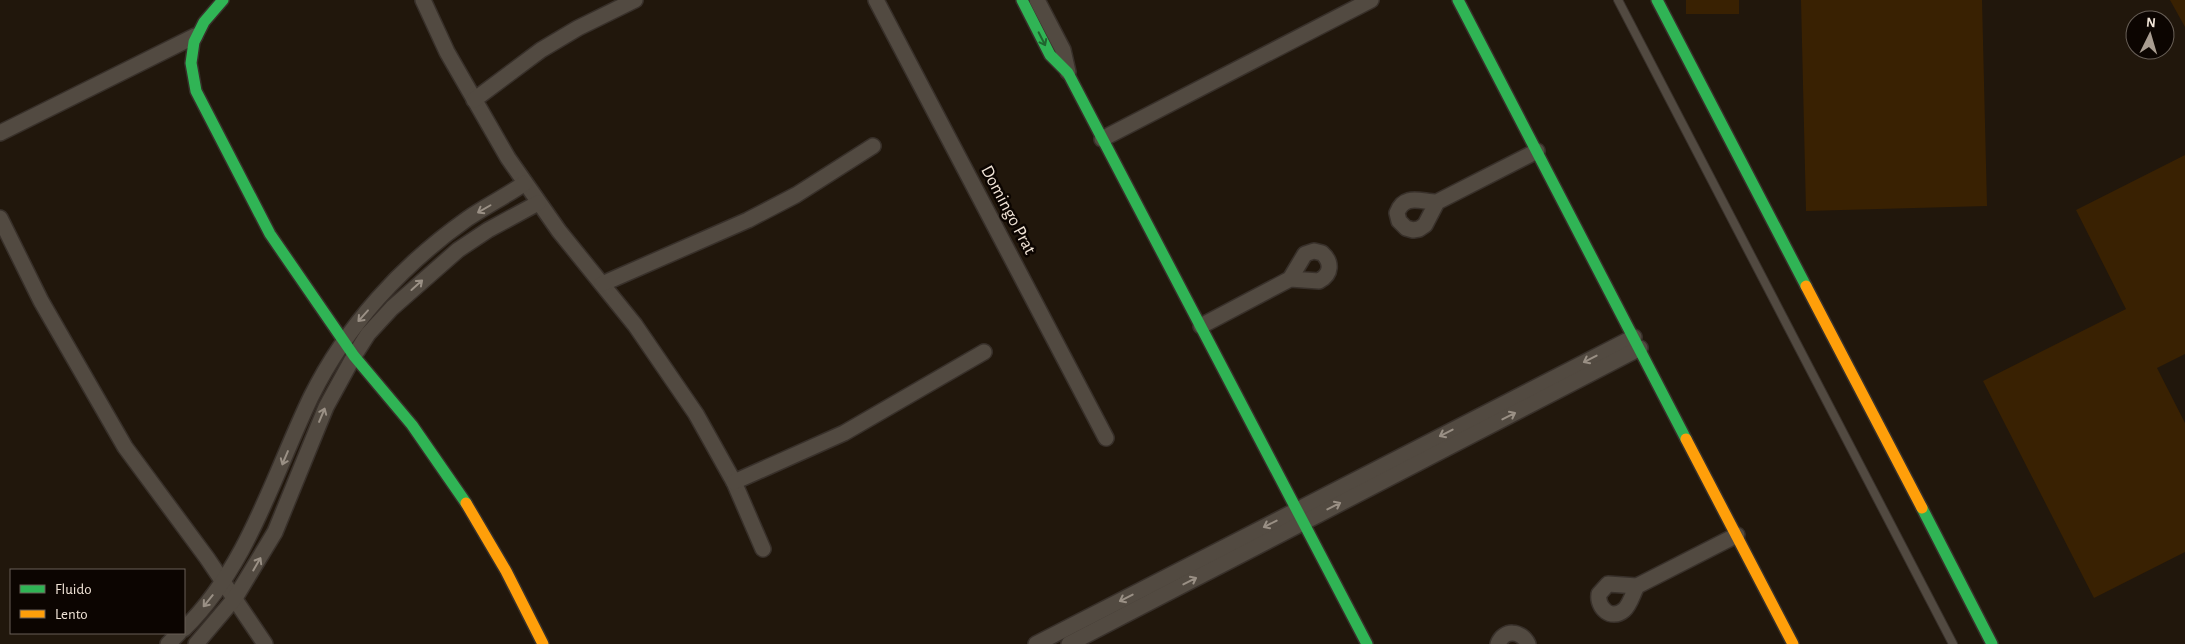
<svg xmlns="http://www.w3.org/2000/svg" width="2185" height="644" font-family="'Alegreya Sans',sans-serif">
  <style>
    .park { fill: #392102 }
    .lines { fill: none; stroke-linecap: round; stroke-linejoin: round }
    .lane-casing { stroke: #38302a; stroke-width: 10 }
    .street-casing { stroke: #38302a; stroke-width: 18 }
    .fast-casing { stroke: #38302a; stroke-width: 14 }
    .slow-casing { stroke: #38302a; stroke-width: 14 }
    .lane { stroke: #524a41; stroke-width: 8 }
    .street { stroke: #524a41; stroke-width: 15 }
    .fast { stroke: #30b455; stroke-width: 11 }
    .slow { stroke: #ff9f0a; stroke-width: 11 }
    .oneway { stroke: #20652f }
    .oneway2 { stroke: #9a9085 }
    .labels { text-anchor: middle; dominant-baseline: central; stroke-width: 5; stroke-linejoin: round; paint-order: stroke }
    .street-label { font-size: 18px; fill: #f2e5d8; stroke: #0c0501 }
  </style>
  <rect width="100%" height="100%" fill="#21170c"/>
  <g class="park">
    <rect x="1686" y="0" width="53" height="14"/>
    <polygon points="1801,0 1982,0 1987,206 1806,211"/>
    <polygon points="2170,0 2185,0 2185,27"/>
    <polygon points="2185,155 2185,354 2157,368 2185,423 2185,552 2094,598 1983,381 2126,309 2076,210"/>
  </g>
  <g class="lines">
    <g class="lane-casing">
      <polyline id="lane" points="1618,0 1953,644"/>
    </g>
    <g class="street-casing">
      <g id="street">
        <polyline points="423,0 447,52 508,158 559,231 635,325 696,414 734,482 763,549"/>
        <polyline points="876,0 1106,438"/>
        <polyline points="1037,0 1063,50 1068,72"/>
        <polyline points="474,100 541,50 578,28 635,0"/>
        <polyline points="0,133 195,36"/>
        <polyline points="1102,139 1371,0"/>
        <path d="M1437,202C1421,202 1404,193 1397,213L1399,221L1406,228L1413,230L1419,229L1425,225L1437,202L1537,151"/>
        <polyline points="0,218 41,301 125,447 207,558 265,644"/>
        <polyline points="602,284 748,220 796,195 873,146"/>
        <path d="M1201,326L1290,279L1305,254L1314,251L1322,253C1332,262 1332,274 1319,281L1290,279"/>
        <polyline points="734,482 844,433 984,352"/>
        <path d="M1637,586C1633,593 1630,605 1624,610C1611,621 1597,608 1599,594L1608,584L1637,586L1737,535"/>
        <path d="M184,629C248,566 273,476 311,397C346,326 402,265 467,219C486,206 506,196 525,183"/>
        <polyline points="168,644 179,633"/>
        <polyline points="196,644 235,598 275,532 326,407 354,356 368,334 392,308 458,250 488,230 538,203"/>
        <polyline points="1036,644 1634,337"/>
        <polyline points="1069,644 1640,348"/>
        <path d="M1498,644C1504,629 1521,630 1528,644"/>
      </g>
    </g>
    <g class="fast-casing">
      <g id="fast">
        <polyline points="223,0 204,22 194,42 191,63 196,91 270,234 354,356 412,425 466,503"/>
        <polyline points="1022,0 1050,55 1068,73 1367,644"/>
        <polyline points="1458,0 1686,439"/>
        <polyline points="1657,0 1806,286"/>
        <polyline points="1922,508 1992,644"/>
      </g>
    </g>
    <g class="slow-casing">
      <g id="slow">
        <polyline points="1806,286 1922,508"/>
        <polyline points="1686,439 1793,644"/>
        <polyline points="466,503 506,571 543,644"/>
      </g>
    </g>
    <use href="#lane" class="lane"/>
    <use href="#street" class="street"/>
    <use href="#fast" class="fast"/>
    <use href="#slow" class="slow"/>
  </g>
  <defs><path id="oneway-shaft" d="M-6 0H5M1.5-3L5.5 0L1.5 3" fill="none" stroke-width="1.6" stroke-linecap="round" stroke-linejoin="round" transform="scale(1.25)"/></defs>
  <use class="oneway" href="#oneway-shaft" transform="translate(1042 39) rotate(63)"/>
  <g class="oneway2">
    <use href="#oneway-shaft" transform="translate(484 209) rotate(150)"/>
    <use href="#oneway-shaft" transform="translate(417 285) rotate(-42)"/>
    <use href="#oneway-shaft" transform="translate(363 316) rotate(132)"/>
    <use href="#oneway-shaft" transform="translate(1590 359) rotate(153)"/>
    <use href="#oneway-shaft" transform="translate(322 415) rotate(-67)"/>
    <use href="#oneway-shaft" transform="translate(1509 416) rotate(-27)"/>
    <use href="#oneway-shaft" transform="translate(1446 433) rotate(153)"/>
    <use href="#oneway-shaft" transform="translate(285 458) rotate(113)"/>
    <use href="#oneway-shaft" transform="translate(1334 506) rotate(-27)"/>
    <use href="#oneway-shaft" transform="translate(1270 524) rotate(153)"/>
    <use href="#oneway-shaft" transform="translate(257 564) rotate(-60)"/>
    <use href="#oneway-shaft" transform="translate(1190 581) rotate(-27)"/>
    <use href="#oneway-shaft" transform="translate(1126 598) rotate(153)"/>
    <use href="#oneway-shaft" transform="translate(208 601) rotate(129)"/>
  </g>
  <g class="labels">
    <g class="street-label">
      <text transform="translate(1008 210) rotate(62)">Domingo Prat</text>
    </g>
  </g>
  <rect x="10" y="569" width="175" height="65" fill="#0c0501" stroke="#685f57"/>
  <rect x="20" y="585" width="25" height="8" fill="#30b455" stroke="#685f57"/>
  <text x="55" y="594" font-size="15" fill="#f2e5d8">Fluido</text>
  <rect x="20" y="610" width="25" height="8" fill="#ff9f0a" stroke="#685f57"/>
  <text x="55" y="619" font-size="15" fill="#f2e5d8">Lento</text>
  <g transform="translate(2150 35) rotate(5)"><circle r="24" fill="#0c0501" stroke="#685f57"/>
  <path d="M0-4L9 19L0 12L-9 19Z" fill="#a99d91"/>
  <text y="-8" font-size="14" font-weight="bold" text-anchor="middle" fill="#f2e5d8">N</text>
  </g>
</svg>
